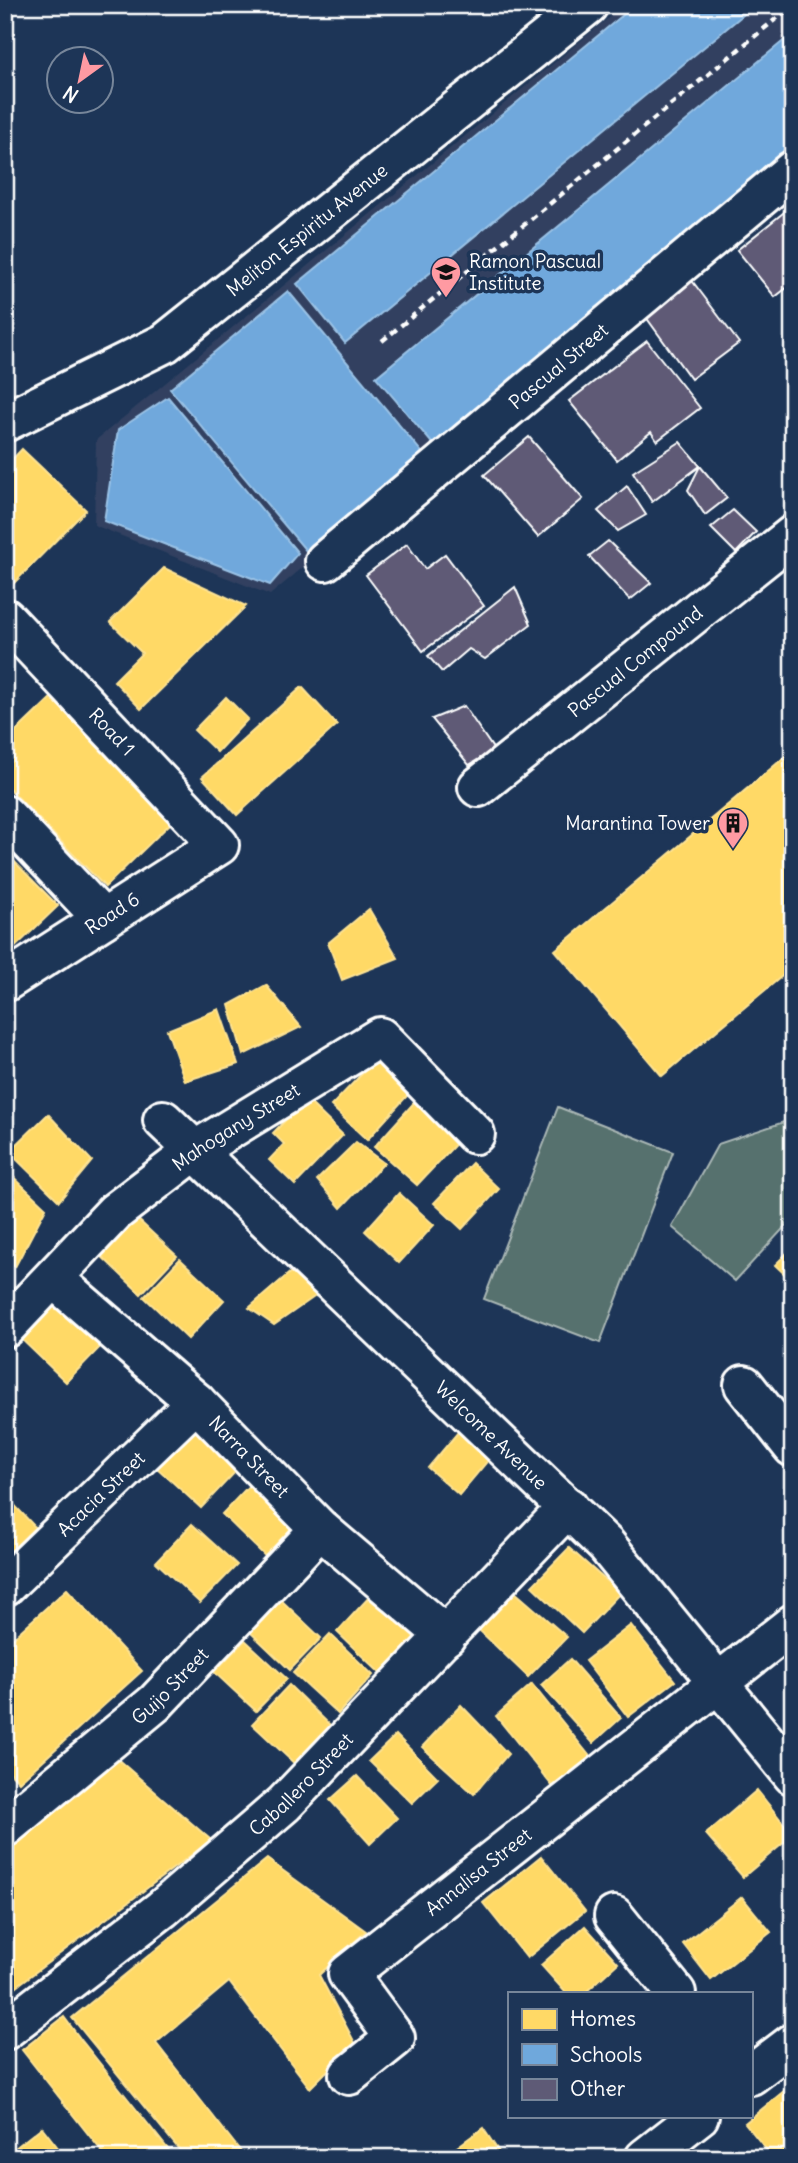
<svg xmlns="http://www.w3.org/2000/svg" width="798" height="2163" font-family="Delius,sans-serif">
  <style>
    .built { fill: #304060 }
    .green { fill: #57716e; stroke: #abb8b6; stroke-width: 2 }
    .homes { fill: #ffd966; stroke: #ffe494; stroke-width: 2 }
    .schools { fill: #6fa8dc; stroke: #9ac2e6; stroke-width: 2 }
    .building { fill: #5e5a76; stroke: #fff; stroke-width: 2 }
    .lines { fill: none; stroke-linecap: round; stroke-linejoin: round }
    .minor-casing { stroke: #fff; stroke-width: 44 }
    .path { stroke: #fff; stroke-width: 4.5; stroke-dasharray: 7 5; stroke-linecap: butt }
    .minor { stroke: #1d3557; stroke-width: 38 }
    .labels { text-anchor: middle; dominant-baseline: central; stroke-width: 7; stroke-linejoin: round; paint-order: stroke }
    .street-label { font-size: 19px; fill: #fff; stroke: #1d3557 }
    .poi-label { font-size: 19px; fill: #fff; stroke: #1d3557; text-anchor: start }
  </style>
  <rect width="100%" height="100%" fill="#1d3557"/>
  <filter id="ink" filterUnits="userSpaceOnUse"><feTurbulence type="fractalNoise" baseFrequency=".0143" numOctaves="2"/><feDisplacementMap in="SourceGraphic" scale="14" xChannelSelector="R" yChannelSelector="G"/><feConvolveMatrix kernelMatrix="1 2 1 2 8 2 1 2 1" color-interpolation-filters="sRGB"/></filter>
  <g filter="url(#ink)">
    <polygon class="built" points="624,5 793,5 793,158 270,595 94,525 96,440"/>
    <g class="green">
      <polygon points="558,1107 673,1152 600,1343 484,1299"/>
      <polygon points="793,1119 793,1218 735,1281 672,1227 718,1144"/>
    </g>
    <g class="homes">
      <polygon points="22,449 86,510 9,588 5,584 5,467"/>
      <polygon points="164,568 246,606 141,709 114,681 142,653 110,622"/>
      <polygon points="302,687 337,725 237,815 202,777"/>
      <polygon points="52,697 173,821 105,887 5,784 5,742"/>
      <polygon points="226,697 248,719 217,752 194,730"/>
      <polygon points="793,750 793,967 662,1076 555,950"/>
      <polygon points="5,852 58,906 5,957"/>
      <polygon points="369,909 398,958 342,980 328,943"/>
      <polygon points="266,985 301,1027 243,1055 229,1005"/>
      <polygon points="219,1009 238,1064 185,1081 167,1030"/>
      <polygon points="382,1053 415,1087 367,1140 331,1106"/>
      <polygon points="421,1095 465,1134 417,1185 374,1147"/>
      <polygon points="306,1099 343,1135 295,1185 269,1160 284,1144 273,1133"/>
      <polygon points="48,1114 92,1161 59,1201 9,1152"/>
      <polygon points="356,1142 384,1163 341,1208 317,1180"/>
      <polygon points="472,1163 499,1189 462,1229 434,1203"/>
      <polygon points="5,1169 46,1208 15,1267 5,1258"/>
      <polygon points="399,1193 434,1225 399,1263 365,1231"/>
      <polygon points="133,1215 177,1256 141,1294 97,1252"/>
      <polygon points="793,1247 793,1282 775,1265"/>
      <polygon points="180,1259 224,1300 188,1339 144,1297"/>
      <polygon points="300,1264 317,1295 274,1325 249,1308"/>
      <polygon points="53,1298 104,1343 66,1382 17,1335"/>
      <polygon points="193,1429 237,1470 201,1508 156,1467"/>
      <polygon points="459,1431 491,1457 459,1495 428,1468"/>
      <polygon points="258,1476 301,1518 265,1556 222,1514"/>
      <polygon points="5,1495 35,1527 5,1557"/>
      <polygon points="192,1524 237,1565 200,1603 156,1562"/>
      <polygon points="569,1548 620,1593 582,1633 532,1586"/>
      <polygon points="67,1589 142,1671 19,1782 5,1767 5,1645"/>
      <polygon points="515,1592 567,1637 528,1677 479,1630"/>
      <polygon points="372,1594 417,1635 380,1673 337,1632"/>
      <polygon points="280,1599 321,1638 290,1670 249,1631"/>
      <polygon points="631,1625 675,1681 628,1717 585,1661"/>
      <polygon points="330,1634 373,1675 338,1714 293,1673"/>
      <polygon points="245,1640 287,1679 256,1711 214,1672"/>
      <polygon points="570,1659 621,1718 593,1743 541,1685"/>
      <polygon points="532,1684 592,1759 553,1787 496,1716"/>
      <polygon points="289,1685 332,1727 296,1765 252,1724"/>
      <polygon points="461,1705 508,1754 474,1794 422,1747"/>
      <polygon points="396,1735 438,1778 412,1803 369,1761"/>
      <polygon points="108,1751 211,1840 5,1995 5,1838"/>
      <polygon points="357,1776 397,1818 370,1844 330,1800"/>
      <polygon points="757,1790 793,1835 743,1877 706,1834"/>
      <polygon points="541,1856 585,1911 527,1958 483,1903"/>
      <polygon points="267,1859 366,1931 319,1975 355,2043 310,2088 229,1982 156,2043 245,2157 186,2158 72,2018"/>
      <polygon points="742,1897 771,1932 711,1980 683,1944"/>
      <polygon points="585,1926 618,1963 585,1993 566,1993 541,1965"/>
      <polygon points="64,2017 82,2041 175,2158 107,2158 22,2050"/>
      <polygon points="790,2086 793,2089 793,2158 773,2158 745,2123"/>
      <polygon points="42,2127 66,2158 6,2158 5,2156"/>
      <polygon points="483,2128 503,2158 442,2158"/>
    </g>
    <g class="schools">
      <polygon points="635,5 755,5 345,343 297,284"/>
      <polygon points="793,33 793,156 437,449 376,377"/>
      <polygon points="288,291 425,456 308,553 170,389"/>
      <polygon points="168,397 298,553 270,585 104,521 118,430"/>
    </g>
    <g class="building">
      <polygon points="793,205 793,283 775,297 737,250"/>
      <polygon points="690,278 739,343 691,379 643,313"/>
      <polygon points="647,341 700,408 657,441 651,432 617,460 569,401"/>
      <polygon points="529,437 583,499 538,537 484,475"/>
      <polygon points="680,442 700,466 652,502 633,472"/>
      <polygon points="700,466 727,498 705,515 688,490"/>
      <polygon points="627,486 646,515 618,531 598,511"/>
      <polygon points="733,510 756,532 736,553 711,528"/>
      <polygon points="608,541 651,583 630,600 589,556"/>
      <polygon points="407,544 425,569 445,554 484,606 423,651 366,575"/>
      <polygon points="515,587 531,624 485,659 469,649 442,672 428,656"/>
      <polygon points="464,706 494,750 469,765 432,719"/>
    </g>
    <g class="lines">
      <g class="minor-casing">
        <g id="minor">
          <path id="s1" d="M5,422L165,343L588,5"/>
          <path id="s2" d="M325,561L793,170"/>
          <path id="s3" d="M5,618L219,845L5,982"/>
          <path id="s4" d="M478,787L793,535"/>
          <polyline points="5,815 103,919"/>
          <path id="s5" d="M163,1120L606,1545L793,1775"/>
          <path id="s6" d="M54,1279L196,1402L320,1529L446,1636"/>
          <path id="s7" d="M5,1328L115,1212L196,1150L380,1037L475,1134"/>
          <polyline points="744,1385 793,1447"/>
          <path id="s8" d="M5,1586L196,1402"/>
          <path id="s9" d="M5,1827L155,1703L320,1529"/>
          <polyline points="614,1916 676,1993"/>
          <path id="s10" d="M5,2030L162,1909L284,1804L568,1507"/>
          <path id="s11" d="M349,2075L395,2038L348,1974L793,1624"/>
          <polyline points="751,2075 793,2043"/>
          <polyline points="645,2158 699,2116"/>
        </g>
      </g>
      <polyline class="path" points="382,341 793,5"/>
      <use href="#minor" class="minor"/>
    </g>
  </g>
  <defs>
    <g id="school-pin" transform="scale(1.575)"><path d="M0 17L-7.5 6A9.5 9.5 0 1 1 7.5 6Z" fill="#ff9aa2" stroke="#1d3557"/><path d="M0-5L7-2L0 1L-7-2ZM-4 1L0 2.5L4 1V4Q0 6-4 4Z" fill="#111"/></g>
    <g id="building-pin" transform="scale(1.575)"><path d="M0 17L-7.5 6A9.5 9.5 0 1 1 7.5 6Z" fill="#ff9aa2" stroke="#1d3557"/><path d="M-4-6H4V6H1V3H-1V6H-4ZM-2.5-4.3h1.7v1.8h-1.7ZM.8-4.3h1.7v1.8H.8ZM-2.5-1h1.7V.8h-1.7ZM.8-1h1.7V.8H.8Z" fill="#111"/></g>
  </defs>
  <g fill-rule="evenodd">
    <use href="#school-pin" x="446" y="272"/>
    <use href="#building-pin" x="733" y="823"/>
  </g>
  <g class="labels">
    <g class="street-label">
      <text stroke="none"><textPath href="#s1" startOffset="360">Meliton Espiritu Avenue</textPath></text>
      <text stroke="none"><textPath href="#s2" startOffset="304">Pascual Street</textPath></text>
      <text stroke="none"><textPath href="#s4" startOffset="201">Pascual Compound</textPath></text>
      <text stroke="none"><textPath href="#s3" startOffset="156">Road 1</textPath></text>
      <text transform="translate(112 913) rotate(-33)">Road 6</text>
      <text stroke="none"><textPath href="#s7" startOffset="308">Mahogany Street</textPath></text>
      <text stroke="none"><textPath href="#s5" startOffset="455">Welcome Avenue</textPath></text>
      <text stroke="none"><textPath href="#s6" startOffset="264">Narra Street</textPath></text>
      <text stroke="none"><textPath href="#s8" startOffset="133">Acacia Street</textPath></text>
      <text stroke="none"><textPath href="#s9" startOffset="217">Guijo Street</textPath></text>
      <text stroke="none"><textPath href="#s10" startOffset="385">Caballero Street</textPath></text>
      <text stroke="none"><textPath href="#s11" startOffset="304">Annalisa Street</textPath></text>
    </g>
    <g class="poi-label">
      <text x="469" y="261">Ramon Pascual<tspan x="469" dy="22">Institute</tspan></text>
      <text x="710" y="823" text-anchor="end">Marantina Tower</text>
    </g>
  </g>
  <rect width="798" height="2163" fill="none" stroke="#1d3557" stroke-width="28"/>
  <rect x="14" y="14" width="770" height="2135" fill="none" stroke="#fff" stroke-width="2.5" filter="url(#ink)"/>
  <rect x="508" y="1992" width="245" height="126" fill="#1d3557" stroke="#77869a" stroke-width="2"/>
  <rect x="522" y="2009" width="35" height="21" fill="#ffd966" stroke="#77869a" stroke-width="2"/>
  <text x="570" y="2026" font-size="21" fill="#ffffff">Homes</text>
  <rect x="522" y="2044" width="35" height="21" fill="#6fa8dc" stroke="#77869a" stroke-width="2"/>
  <text x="570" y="2062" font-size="21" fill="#ffffff">Schools</text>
  <rect x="522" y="2079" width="35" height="21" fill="#5e5a76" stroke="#77869a" stroke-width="2"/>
  <text x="570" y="2096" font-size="21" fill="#ffffff">Other</text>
  <g transform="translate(80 80) rotate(213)"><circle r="33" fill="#1d3557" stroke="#77869a" stroke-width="2"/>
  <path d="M0-5L12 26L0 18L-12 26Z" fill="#ff9aa2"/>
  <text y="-10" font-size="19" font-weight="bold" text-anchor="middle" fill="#ffffff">N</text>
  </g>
</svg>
